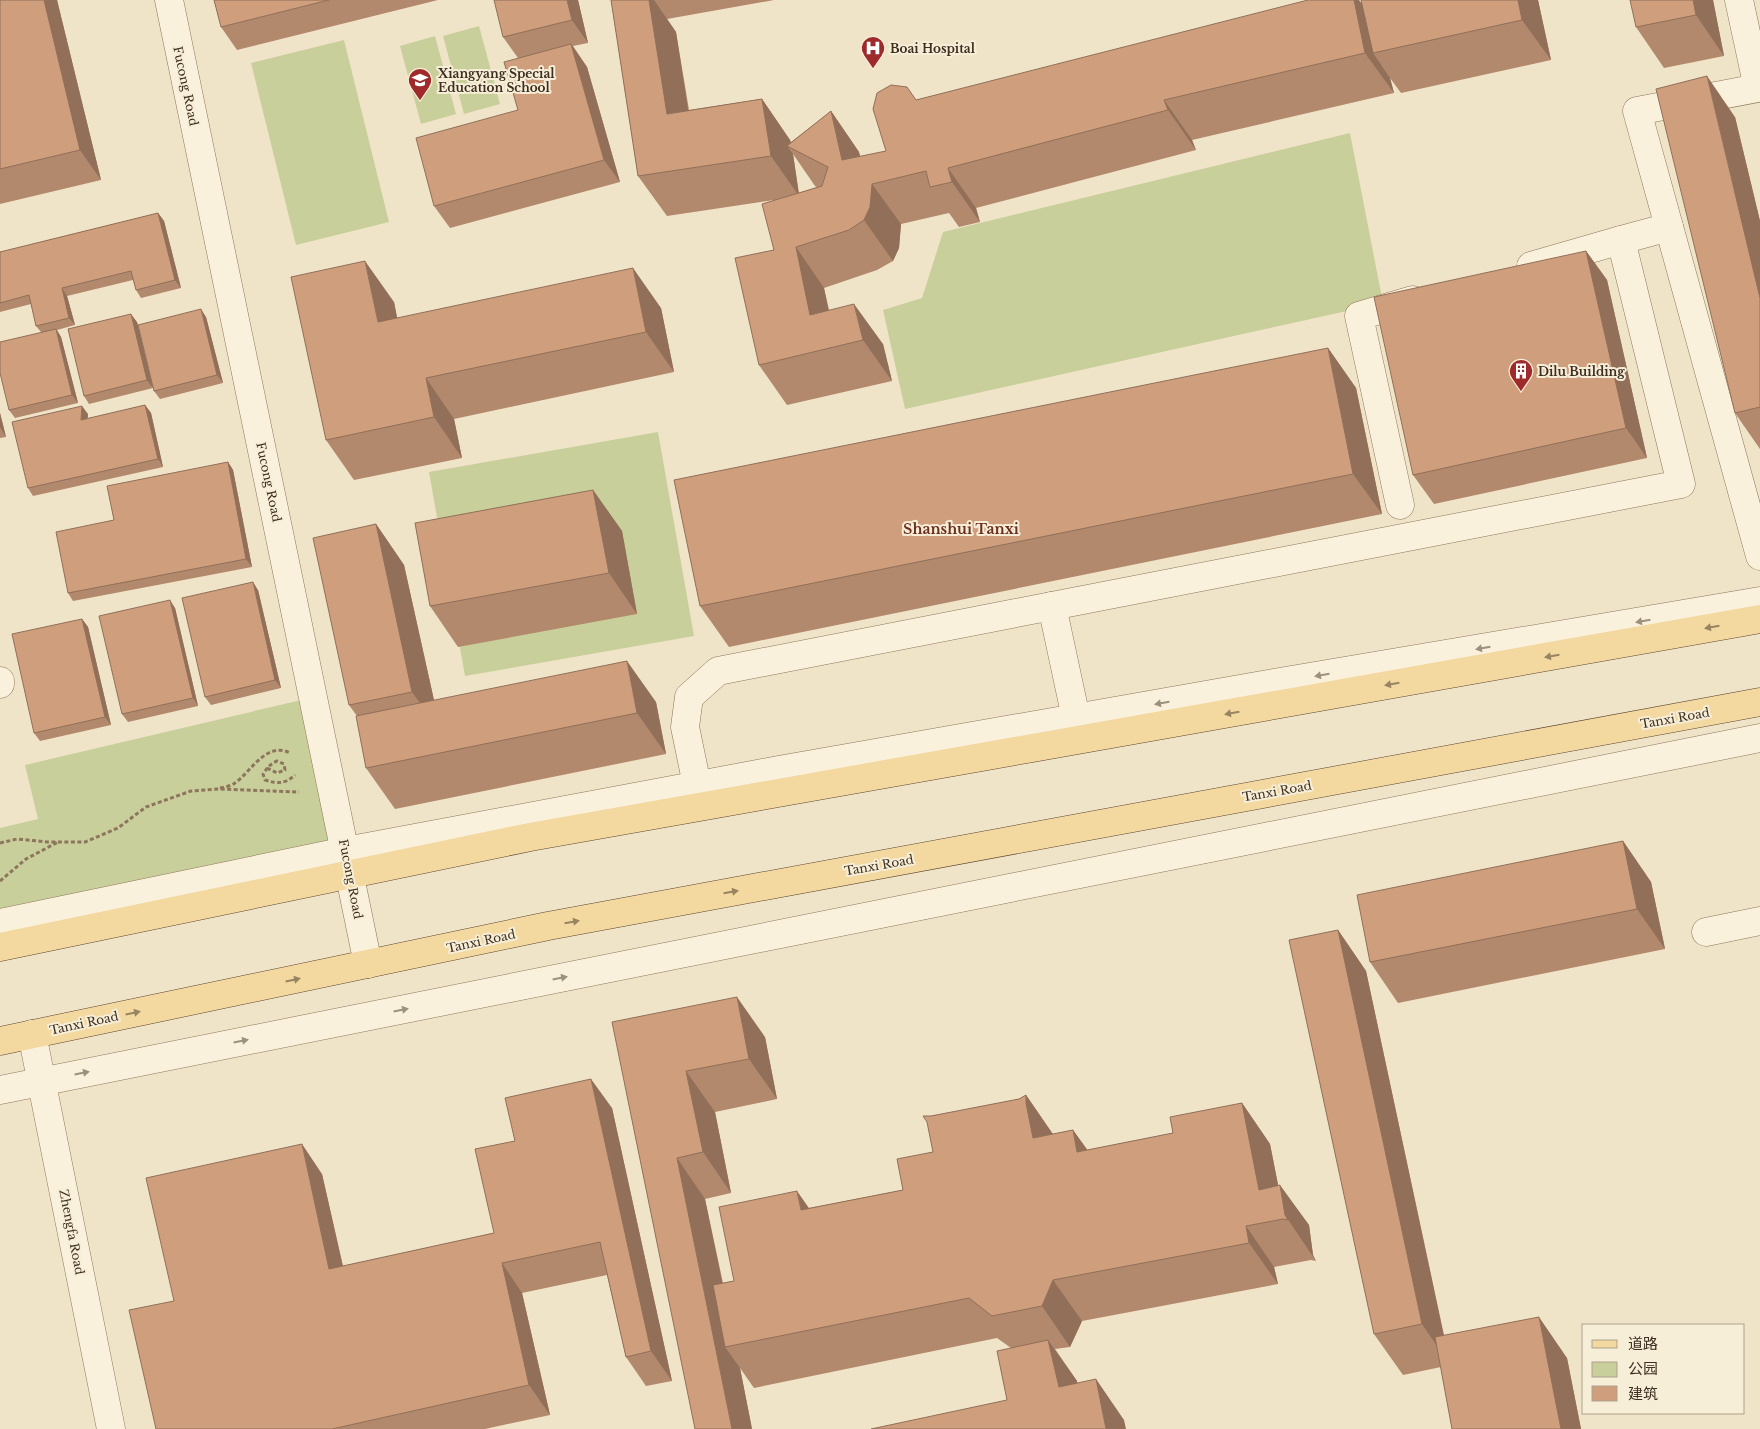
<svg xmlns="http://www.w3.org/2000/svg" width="1760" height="1429" font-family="'Libre Baskerville','Noto Sans SC',serif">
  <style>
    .green { fill: #c9cf9b }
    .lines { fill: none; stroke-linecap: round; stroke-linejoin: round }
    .minor-casing { stroke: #8d765c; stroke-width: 29 }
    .major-casing { stroke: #5b4430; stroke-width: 29 }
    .path { stroke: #8d765c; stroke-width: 3; stroke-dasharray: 4 2.5; stroke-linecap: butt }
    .minor { stroke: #faf1dc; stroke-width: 28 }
    .major { stroke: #f3d9a0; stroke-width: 28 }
    .wall { fill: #b2896c; fill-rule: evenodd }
    .shaded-wall { fill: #916f58 }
    .building { fill: #cf9f7d; stroke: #916f58 }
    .oneway { fill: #9c907e }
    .oneway2 { fill: #988460 }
    .labels { text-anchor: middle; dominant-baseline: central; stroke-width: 4; stroke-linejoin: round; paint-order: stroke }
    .poi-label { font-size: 12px; font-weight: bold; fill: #3d2e20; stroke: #f7eed8; text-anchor: start }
    .street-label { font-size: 12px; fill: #3d2e20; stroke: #f7eed8 }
    .neighbourhood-label { font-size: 14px; font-weight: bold; fill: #6b2e1e; stroke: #f7eed8 }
  </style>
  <rect width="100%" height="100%" fill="#f0e4c8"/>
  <g class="green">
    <polygon points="479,26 500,104 464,114 443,36"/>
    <polygon points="435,36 456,114 421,124 400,46"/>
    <polygon points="344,40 389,222 296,245 251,63"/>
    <polygon points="1350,133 1383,303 905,409 883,310 922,298 943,232"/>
    <polygon points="658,432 694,636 465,676 429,472"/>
    <polygon points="314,697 346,851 0,923 0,828 38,819 25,765"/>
  </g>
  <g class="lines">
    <g class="minor-casing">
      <g id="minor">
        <polyline points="169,0 368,964"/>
        <polyline points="1739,0 1758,88 1637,111 1760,556"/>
        <polyline points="1531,266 1621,240"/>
        <polyline points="1400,505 1359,316 1413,300"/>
        <polyline points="1052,606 1681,484 1621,240 1669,227"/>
        <polyline points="0,681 0,684"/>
        <polyline points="697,785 685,727 689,697 718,671 1052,606 1076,718"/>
        <polyline points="0,923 346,851 779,770 1257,686 1760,601"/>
        <polyline points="1706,932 1760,921"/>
        <polyline points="32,1034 111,1429"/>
        <polyline points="0,1090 1760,738"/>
      </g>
    </g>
    <g class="major-casing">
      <g id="major">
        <polyline points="0,947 530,837 1760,619"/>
        <polyline points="0,1041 548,926 1760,702"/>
      </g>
    </g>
    <g class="path">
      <path d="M267,768L277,773L285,770L284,764L277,761C270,764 267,768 263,774L265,780C278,784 285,784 295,775"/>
      <path d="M220,788C225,787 231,786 235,783C251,772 266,741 290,753"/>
      <polyline points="0,843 17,839 48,842 85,842 118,828 146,807 191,791 218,789 299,792"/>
      <polyline points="0,881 26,859 58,842"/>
    </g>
    <use href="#minor" class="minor"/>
    <use href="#major" class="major"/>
  </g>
  <g class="wall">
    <polygon points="0,0 57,0 101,180 0,204"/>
    <polygon points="214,0 438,0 237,50 221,27"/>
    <polygon points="578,0 588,43 573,46 587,67 620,182 450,228 434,206 518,110 518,58 503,37"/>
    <path d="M611,0H774L667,19L676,32L689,110L762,99L790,140L791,142L831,111L859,152L860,157L886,151L916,100L1362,3L1361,0H1538L1551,60L1401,93L1390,78L1394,93L1192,140L1196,150L976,208L980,222L959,227L949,213L901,224L899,248L893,261L877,270L824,288L829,310L883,344L892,381L787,405L759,365L774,250V200L667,216L638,176ZM793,154L815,186L817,187L799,193Z"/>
    <polygon points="1713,0 1724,56 1664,68 1636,27"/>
    <polygon points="1735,117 1760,221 1760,449 1735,413"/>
    <polygon points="158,213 164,221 181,288 141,298 136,290 133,280 67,296 75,325 57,330 61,337 78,403 15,418 9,410 41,332 36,326 31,304 0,312 0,252"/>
    <polygon points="1586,251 1607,280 1647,458 1434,504 1413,475"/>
    <polygon points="394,302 397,318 661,308 674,372 454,419 462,458 354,480 326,440"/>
    <polygon points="206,317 223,383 160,399 154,391"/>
    <polygon points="137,322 153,388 89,404 84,396"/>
    <polygon points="1328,348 1356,388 1382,514 729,647 700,606"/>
    <polygon points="145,405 151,413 163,467 33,496 28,488 88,414 87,419"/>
    <polygon points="0,413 6,437 0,438"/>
    <polygon points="228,462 233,470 252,567 73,601 68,593 114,520"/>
    <polygon points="593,490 622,531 637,614 458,647 430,606"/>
    <polygon points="376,524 404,565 434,700 656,702 666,754 395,809 366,768 357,716 349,705"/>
    <polygon points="258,590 281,688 211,705 205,697"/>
    <polygon points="175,608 198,706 128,722 122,714"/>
    <polygon points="82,619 88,627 111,725 40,741 34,733"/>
    <polygon points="1623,841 1651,882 1665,949 1398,1003 1370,962"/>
    <polygon points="1338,930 1366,971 1444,1335 1567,1358 1581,1429 1452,1429 1441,1367 1403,1375 1374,1334"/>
    <polygon points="612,1022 765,1037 777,1099 715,1112 731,1193 705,1199 723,1283 734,1281 809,1208 903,1190 933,1152 931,1116 1019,1099 1026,1095 1053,1134 1073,1130 1087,1150 1173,1133 1242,1103 1270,1144 1278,1185 1309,1225 1313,1255 1316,1261 1311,1260 1274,1267 1278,1284 1082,1321 1070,1347 1055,1349 1077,1381 1077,1383 1124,1420 1007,1400 1011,1348 997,1338 754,1388 740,1368 752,1429"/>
    <polygon points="612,1108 672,1381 646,1386 626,1357 607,1275 522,1293 550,1415 485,1429 156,1429 174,1301 322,1174 343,1266 494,1233 515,1141"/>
  </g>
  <g class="shaded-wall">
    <polygon points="44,0 57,0 101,180 80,150"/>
    <polygon points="567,0 578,0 588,43 572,20"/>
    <polygon points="649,0 654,0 676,32 695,154 667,114"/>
    <polygon points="1354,0 1359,0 1380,29 1373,53 1390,78 1394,93 1365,53"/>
    <polygon points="1518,0 1538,0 1551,60 1522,20"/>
    <polygon points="1693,0 1713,0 1724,56 1696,15"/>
    <polygon points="571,44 587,67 620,182 604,160"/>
    <polygon points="1707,76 1735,117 1760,221 1760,298"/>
    <polygon points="762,99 790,140 792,148 787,146 793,154 799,196 771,156"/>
    <polygon points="1164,100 1192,140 1196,150 1168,110"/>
    <polygon points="831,111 859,152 871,201 842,160"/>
    <polygon points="948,168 976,208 980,222 952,182"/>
    <polygon points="872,184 901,224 899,248 893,261 864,220"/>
    <polygon points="158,213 164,221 181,288 175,280"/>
    <polygon points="796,247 824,288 836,347 810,315"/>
    <polygon points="1586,251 1607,280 1647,458 1626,428"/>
    <polygon points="365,261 394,302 406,362 378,322"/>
    <polygon points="633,268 661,308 674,372 646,332"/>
    <polygon points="62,288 67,296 75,325 69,318"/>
    <polygon points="854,304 883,344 892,381 863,340"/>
    <polygon points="201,309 206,317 223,383 217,375"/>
    <polygon points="131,314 137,322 153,388 147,380"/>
    <polygon points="56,329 61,337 78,403 72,395"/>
    <polygon points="1328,348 1356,388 1382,514 1353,474"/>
    <polygon points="426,378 454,419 462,458 434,417"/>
    <polygon points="145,405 151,413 163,467 158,459"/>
    <polygon points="82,406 88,414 87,428 81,420"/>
    <polygon points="0,413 6,437 0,427"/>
    <polygon points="228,462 233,470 252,567 246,559"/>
    <polygon points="593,490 622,531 637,614 609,573"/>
    <polygon points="376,524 404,565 441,732 412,692"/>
    <polygon points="253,582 258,590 281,688 275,680"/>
    <polygon points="170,600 175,608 198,706 193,698"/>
    <polygon points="82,619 88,627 111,725 105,717"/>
    <polygon points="627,661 656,702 666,754 637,713"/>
    <polygon points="1623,841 1651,882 1665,949 1637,909"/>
    <polygon points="1338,930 1366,971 1450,1365 1422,1324"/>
    <polygon points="737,997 765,1037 777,1099 749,1059"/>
    <polygon points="686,1071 715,1112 731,1193 703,1152"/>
    <polygon points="591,1079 612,1108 672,1381 651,1351"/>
    <polygon points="1026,1095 1054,1136 1033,1138 1026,1103"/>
    <polygon points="1242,1103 1270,1144 1285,1220 1259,1190"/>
    <polygon points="1073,1130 1102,1170 1077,1152"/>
    <polygon points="302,1144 322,1174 350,1298 329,1269"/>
    <polygon points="677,1158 705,1199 735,1345 725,1347 740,1368 752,1429 732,1429"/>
    <polygon points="1280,1185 1309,1225 1313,1255 1316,1261 1285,1215"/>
    <polygon points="797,1191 825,1231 801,1210"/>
    <polygon points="1246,1226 1274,1267 1278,1284 1249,1243"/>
    <polygon points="502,1263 522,1293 550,1415 529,1385"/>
    <polygon points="1053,1280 1082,1321 1070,1347 1042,1306"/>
    <polygon points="1539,1317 1567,1358 1581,1429 1561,1429"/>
    <polygon points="1048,1340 1077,1381 1087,1428 1059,1387"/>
    <polygon points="1096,1379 1124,1420 1126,1429 1106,1429"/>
  </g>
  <g class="building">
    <polygon points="0,0 44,0 80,150 0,169"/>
    <polygon points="214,0 329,0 221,27"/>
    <polygon points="494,0 567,0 572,20 503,37"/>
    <polygon points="611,0 649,0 667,114 762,99 771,156 638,176"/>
    <polygon points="1308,0 1354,0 1365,53 1164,100 1168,110 948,168 952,182 930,187 926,171 872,184 870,207 864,220 849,230 796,247 810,315 854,304 863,340 759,365 735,258 774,250 762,204 822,186 828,167 787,146 831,111 842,160 886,151 873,109 877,93 891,85 907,87 916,100"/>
    <polygon points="1361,0 1518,0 1522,20 1373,53"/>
    <polygon points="1630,0 1693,0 1696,15 1636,27"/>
    <polygon points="571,44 604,160 434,206 416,138 518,110 504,62"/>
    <polygon points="1707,76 1760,298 1760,407 1735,413 1656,89"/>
    <polygon points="158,213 175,280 136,290 131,271 62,288 69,318 36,326 29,295 0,303 0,252"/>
    <polygon points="1586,251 1626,428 1413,475 1374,297"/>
    <polygon points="365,261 378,322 633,268 646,332 426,378 434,417 326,440 291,277"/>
    <polygon points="201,309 217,375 154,391 138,325"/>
    <polygon points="131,314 147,380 84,396 68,329"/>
    <polygon points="56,329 72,395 9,410 0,373 0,342"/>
    <polygon points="1328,348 1353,474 700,606 674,480"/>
    <polygon points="145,405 158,459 28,488 12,422 82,406 81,420"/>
    <polygon points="228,462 246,559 68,593 56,532 114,520 107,486"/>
    <polygon points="593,490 609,573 430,606 415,523"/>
    <polygon points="376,524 412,692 349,705 313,538"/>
    <polygon points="253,582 275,680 205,697 182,598"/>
    <polygon points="170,600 193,698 122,714 99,616"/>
    <polygon points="82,619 105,717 34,733 12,634"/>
    <polygon points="627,661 637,713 366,768 356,716"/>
    <polygon points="1623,841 1637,909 1370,962 1357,895"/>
    <polygon points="1338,930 1422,1324 1374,1334 1289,940"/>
    <polygon points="737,997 749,1059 686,1071 703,1152 677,1158 732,1429 695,1429 612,1022"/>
    <polygon points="591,1079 651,1351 626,1357 600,1242 502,1263 529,1385 332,1429 156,1429 129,1310 174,1301 146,1178 302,1144 329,1269 494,1233 475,1149 515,1141 505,1098"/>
    <polygon points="1026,1095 1026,1103 1033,1138 1073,1130 1077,1152 1173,1133 1170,1117 1242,1103 1259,1190 1280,1185 1285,1215 1288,1220 1283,1219 1246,1226 1249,1243 1053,1280 1042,1306 992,1316 969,1298 725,1347 713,1285 734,1281 719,1207 797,1191 801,1210 903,1190 897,1159 933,1152 927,1122 923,1116 931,1116 1019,1099"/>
    <polygon points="1539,1317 1561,1429 1452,1429 1435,1337"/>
    <polygon points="1048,1340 1059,1387 1096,1379 1106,1429 871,1429 1007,1400 997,1351"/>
  </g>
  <defs><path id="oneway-solid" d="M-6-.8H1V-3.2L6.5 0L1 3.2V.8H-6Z" transform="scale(1.25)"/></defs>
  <g class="oneway">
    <use href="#oneway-solid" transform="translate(1643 621) rotate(170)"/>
    <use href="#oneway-solid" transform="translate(1483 648) rotate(170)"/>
    <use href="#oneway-solid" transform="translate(1322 675) rotate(170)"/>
    <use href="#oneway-solid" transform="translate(1162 703) rotate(170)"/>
    <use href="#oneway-solid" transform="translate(560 978) rotate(-11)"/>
    <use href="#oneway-solid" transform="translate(401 1010) rotate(-11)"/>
    <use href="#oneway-solid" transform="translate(241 1041) rotate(-11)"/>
    <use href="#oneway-solid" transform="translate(82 1073) rotate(-11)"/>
  </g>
  <g class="oneway2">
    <use href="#oneway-solid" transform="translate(1712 627) rotate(170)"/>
    <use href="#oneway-solid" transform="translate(1552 656) rotate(170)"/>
    <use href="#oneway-solid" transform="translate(1392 684) rotate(170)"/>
    <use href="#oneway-solid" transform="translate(1232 713) rotate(170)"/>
    <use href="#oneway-solid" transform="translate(731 892) rotate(-10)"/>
    <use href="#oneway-solid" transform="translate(572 922) rotate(-10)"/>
    <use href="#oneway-solid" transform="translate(293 980) rotate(-12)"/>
    <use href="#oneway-solid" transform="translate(133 1013) rotate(-12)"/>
  </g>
  <defs>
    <g id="hospital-pin" transform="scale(1.25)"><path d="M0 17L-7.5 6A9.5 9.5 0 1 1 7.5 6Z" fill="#9e2a2b" stroke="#f7eed8"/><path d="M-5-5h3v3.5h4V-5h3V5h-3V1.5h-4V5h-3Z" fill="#fff"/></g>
    <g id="school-pin" transform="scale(1.25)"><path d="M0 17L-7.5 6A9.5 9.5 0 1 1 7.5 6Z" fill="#9e2a2b" stroke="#f7eed8"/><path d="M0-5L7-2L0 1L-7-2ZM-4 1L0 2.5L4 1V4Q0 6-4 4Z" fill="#fff"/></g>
    <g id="building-pin" transform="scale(1.25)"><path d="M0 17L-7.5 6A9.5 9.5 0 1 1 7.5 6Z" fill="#9e2a2b" stroke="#f7eed8"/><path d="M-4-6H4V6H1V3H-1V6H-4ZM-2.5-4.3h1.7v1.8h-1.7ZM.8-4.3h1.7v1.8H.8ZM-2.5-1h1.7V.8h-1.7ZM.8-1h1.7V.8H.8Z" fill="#fff"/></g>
  </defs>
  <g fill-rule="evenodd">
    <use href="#hospital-pin" x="873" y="48"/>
    <use href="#school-pin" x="420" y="80"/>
    <use href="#building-pin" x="1521" y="371"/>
  </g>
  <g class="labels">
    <g class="poi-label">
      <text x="890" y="48">Boai Hospital</text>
      <text x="438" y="73">Xiangyang Special<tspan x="438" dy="14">Education School</tspan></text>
      <text x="1538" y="371">Dilu Building</text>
    </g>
    <g class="street-label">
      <text transform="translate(186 86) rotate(78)">Fucong Road</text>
      <text transform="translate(269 482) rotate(78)">Fucong Road</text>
      <text transform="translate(1675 718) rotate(-10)">Tanxi Road</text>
      <text transform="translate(1277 791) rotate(-10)">Tanxi Road</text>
      <text transform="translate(879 865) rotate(-10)">Tanxi Road</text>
      <text transform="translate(351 879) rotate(79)">Fucong Road</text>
      <text transform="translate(481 941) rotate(-12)">Tanxi Road</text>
      <text transform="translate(84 1023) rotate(-12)">Tanxi Road</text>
      <text transform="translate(72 1232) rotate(79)">Zhengfa Road</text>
    </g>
    <g class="neighbourhood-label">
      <text x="961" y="529">Shanshui Tanxi</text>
    </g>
  </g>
  <rect x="1582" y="1324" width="162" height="90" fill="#f7eed8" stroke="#ada18e"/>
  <rect x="1592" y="1340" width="25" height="8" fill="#f3d9a0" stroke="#ada18e"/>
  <text x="1628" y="1349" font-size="15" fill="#3d2e20">道路</text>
  <rect x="1592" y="1362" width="25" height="15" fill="#c9cf9b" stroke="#ada18e"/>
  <text x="1628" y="1374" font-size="15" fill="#3d2e20">公园</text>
  <rect x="1592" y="1386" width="25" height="15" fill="#cf9f7d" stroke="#ada18e"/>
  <text x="1628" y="1399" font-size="15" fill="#3d2e20">建筑</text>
</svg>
